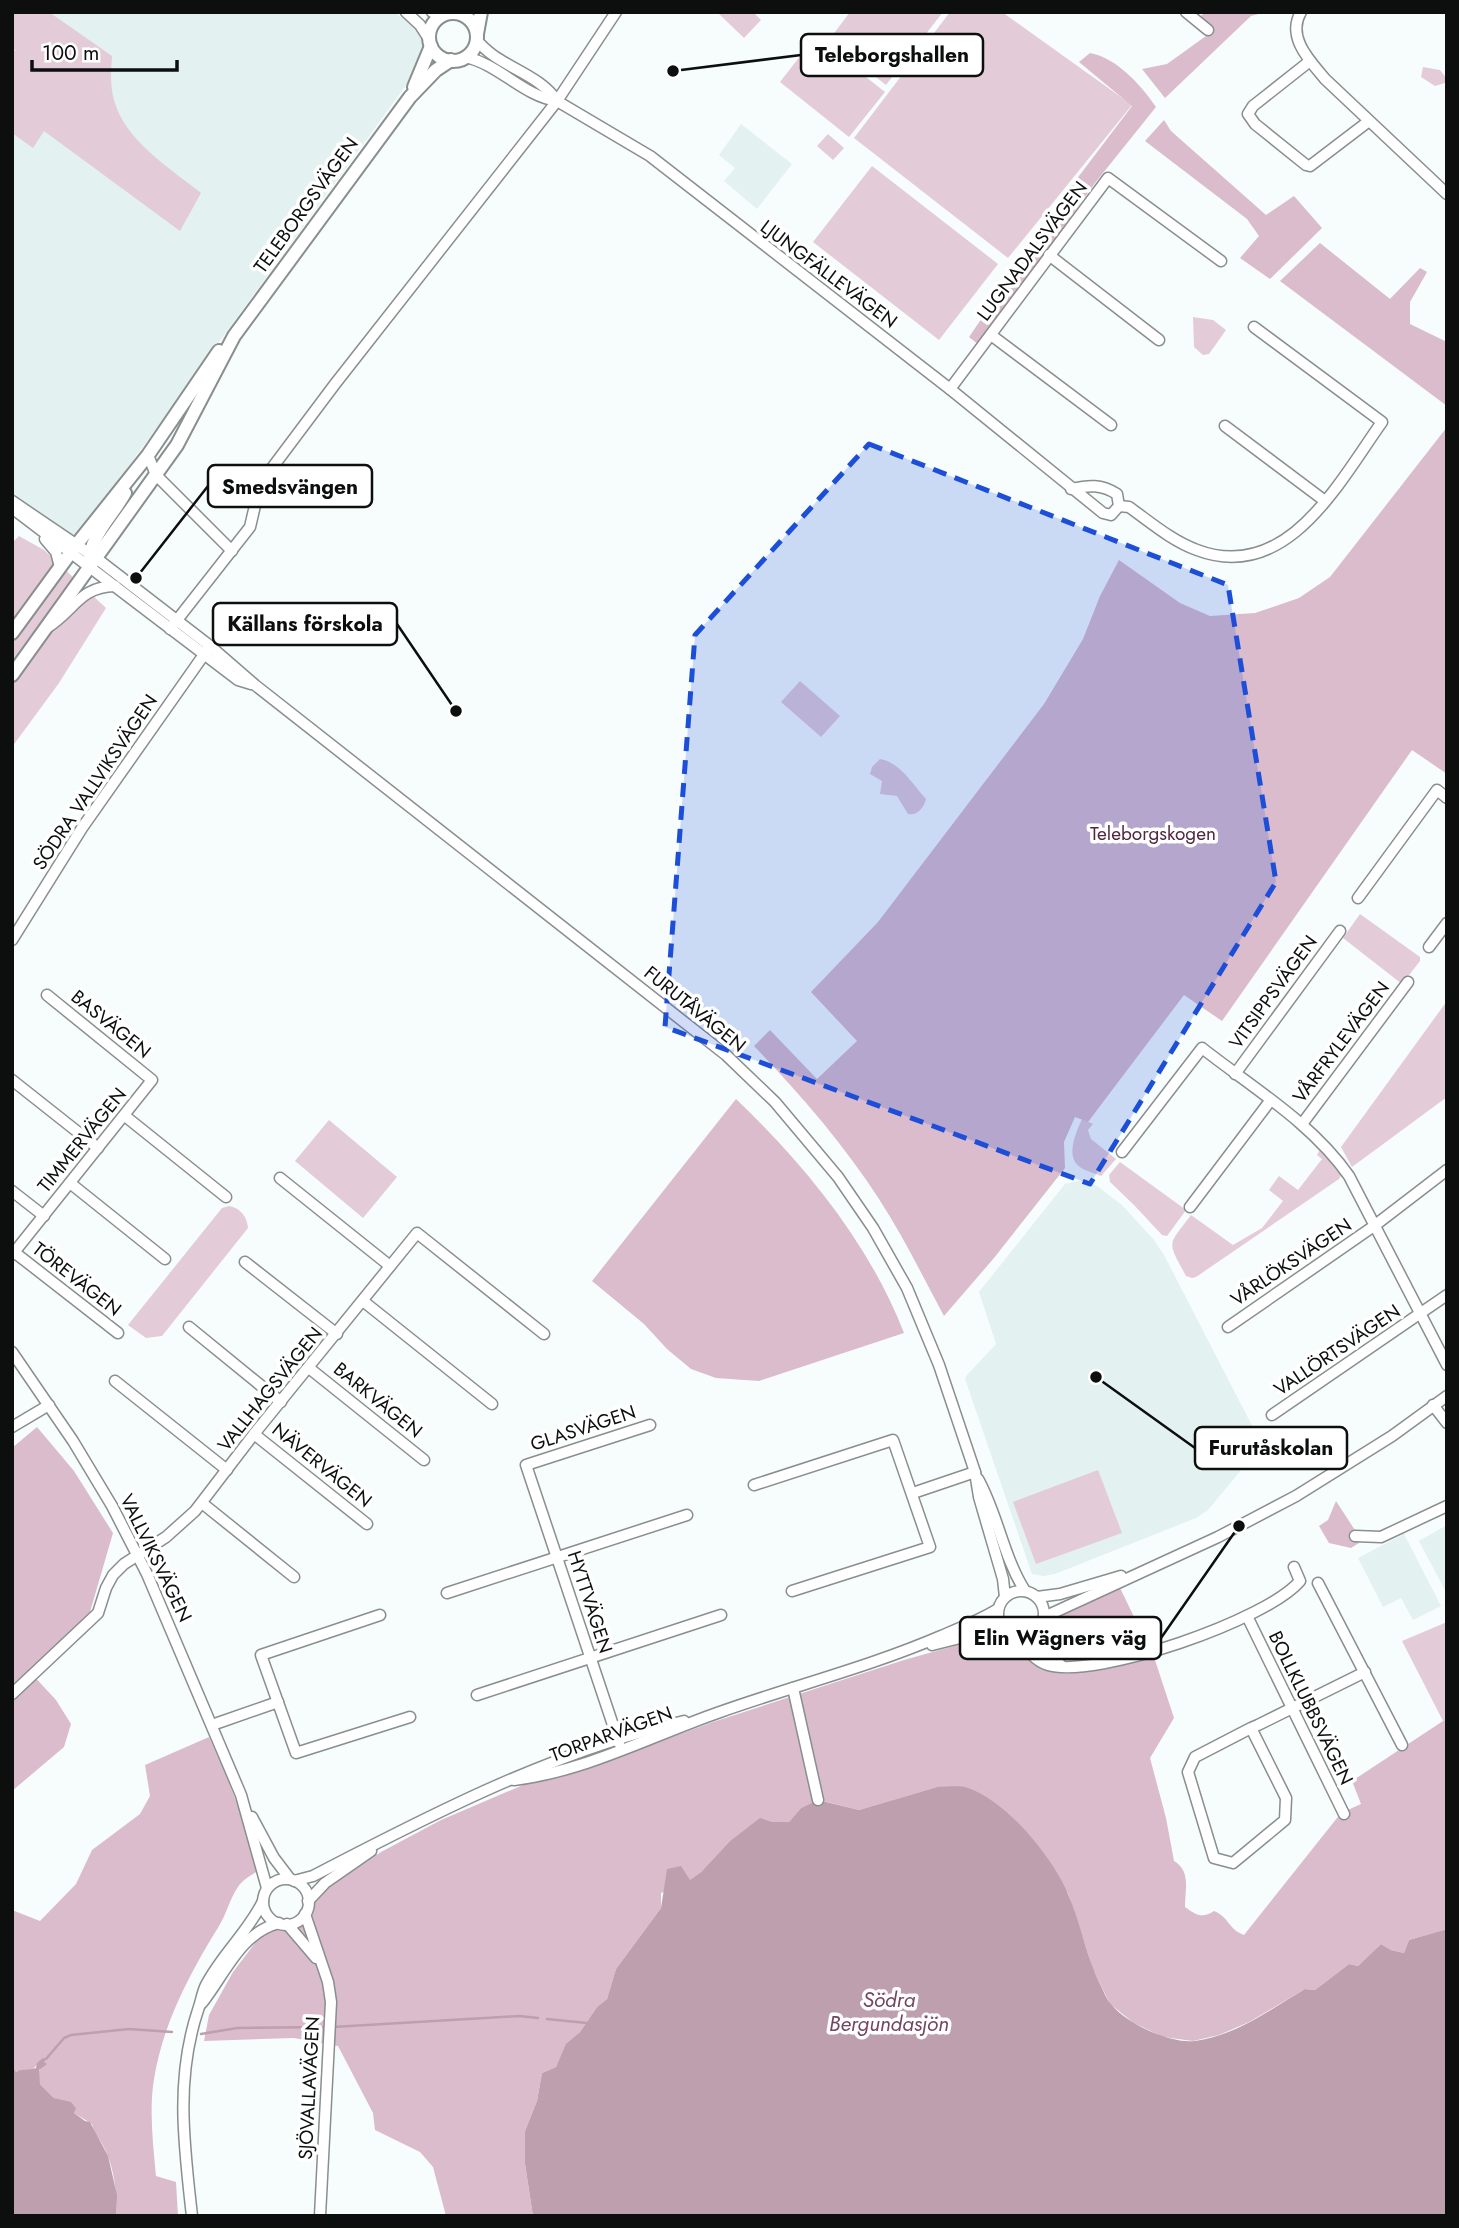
<svg xmlns="http://www.w3.org/2000/svg" width="1459" height="2228" font-family="Jost,sans-serif">
  <style>
    .built { fill: #e3f1f0 }
    .green { fill: #e3ccd7 }
    .forest { fill: #dbbccc }
    .water { fill: #bd9fae }
    .lines { fill: none; stroke-linecap: round; stroke-linejoin: round }
    .stream { stroke: #bd9fae; stroke-width: 2.5 }
    .minor-casing { stroke: #898e8e; stroke-width: 13 }
    .major-casing { stroke: #898e8e; stroke-width: 16 }
    .minor { stroke: #fff; stroke-width: 10 }
    .major { stroke: #fff; stroke-width: 12 }
    .marked { fill: #1d4ed8; fill-opacity: 0.2; stroke: #1d4ed8; stroke-width: 5; stroke-dasharray: 14 9; stroke-linejoin: round }
    .labels { text-anchor: middle; dominant-baseline: central; stroke-width: 7; stroke-linejoin: round; paint-order: stroke }
    .street-label { font-size: 19px; fill: #0d0e0e; stroke: #fff }
    .park-label { font-size: 19px; fill: #51273f; stroke: #fff }
    .water-label { font-size: 21px; font-style: italic; fill: #73465f; stroke: #fff }
    .leader { fill: none; stroke: #0d0e0e; stroke-width: 2.5 }
    .callout-dot { fill: #0d0e0e; stroke: #fff; stroke-width: 2.5 }
    .callout { fill: #fff; stroke: #0d0e0e; stroke-width: 2.5 }
    .callout-label { font-size: 21px; text-anchor: middle; font-weight: bold; fill: #0d0e0e }
  </style>
  <rect width="100%" height="100%" fill="#f7fdfc"/>
  <g class="built">
    <polygon points="12,12 394,12 418,29 423,40 424,49 420,61 407,84 115,485 77,544 12,501"/>
    <polygon points="741,124 792,164 757,209 724,181 735,168 719,155"/>
    <polygon points="1082,1180 1097,1186 1122,1205 1154,1240 1164,1255 1262,1445 1208,1510 1196,1518 1055,1574 1043,1576 1032,1574 965,1379 967,1375 996,1344 979,1292 1065,1184"/>
    <polygon points="1447,1525 1447,1594 1419,1541"/>
    <polygon points="1404,1534 1441,1606 1413,1620 1401,1598 1383,1607 1358,1558"/>
  </g>
  <g class="green">
    <path d="M12,12H49L112,56C111,70 110,86 114,100C125,141 170,168 201,193L180,231L44,131L33,148L12,133V51H16L12,48Z"/>
    <polygon points="717,12 753,12 761,20 744,38"/>
    <polygon points="850,12 943,12 886,85 829,40"/>
    <polygon points="950,12 1002,12 1132,105 1008,258 854,138"/>
    <polygon points="815,37 885,92 849,137 780,82"/>
    <polygon points="1423,67 1440,70 1447,79 1447,85 1445,83 1435,86 1421,77"/>
    <polygon points="828,134 844,148 833,160 817,146"/>
    <polygon points="872,166 998,264 939,340 813,242"/>
    <polygon points="1193,317 1213,320 1226,330 1209,354 1203,355 1194,347"/>
    <polygon points="19,536 44,550 106,608 59,683 12,747 12,543"/>
    <polygon points="800,681 840,716 821,737 781,702"/>
    <path d="M880,759C900,762 913,785 926,799C924,807 918,816 908,814L897,796L880,794L882,781L870,774L872,767Z"/>
    <polygon points="1360,914 1420,957 1420,961 1402,984 1343,938"/>
    <polygon points="1447,1001 1447,1097 1352,1167 1341,1147"/>
    <path d="M1082,1119L1093,1124L1088,1130L1091,1139L1116,1159L1101,1176C1095,1173 1085,1171 1080,1167C1065,1157 1076,1132 1082,1119Z"/>
    <polygon points="329,1120 397,1177 363,1218 295,1161"/>
    <path d="M1319,1151H1324L1342,1174L1339,1179L1196,1277L1192,1278L1186,1276C1167,1240 1167,1247 1191,1215L1233,1245L1262,1228L1283,1201L1269,1190L1279,1176L1298,1190L1322,1159L1317,1155Z"/>
    <polygon points="1120,1162 1186,1210 1167,1236 1162,1235 1134,1205 1110,1182 1109,1175"/>
    <path d="M229,1206C240,1208 247,1216 248,1228L162,1336L146,1338L128,1325L222,1208Z"/>
    <polygon points="1098,1470 1122,1533 1036,1564 1013,1502"/>
    <polygon points="1447,1622 1447,1721 1443,1721 1402,1641"/>
  </g>
  <g class="forest">
    <polygon points="1206,12 1266,12 1251,16 1165,98 1142,69 1167,64 1213,31 1198,18"/>
    <path d="M1090,53C1117,58 1141,85 1156,107L1095,183L979,345L969,337L1079,176L1132,106L1079,62Z"/>
    <polygon points="1164,120 1171,131 1266,215 1294,196 1322,228 1270,279 1240,258 1259,236 1247,219 1145,141"/>
    <polygon points="1320,243 1390,299 1420,268 1427,272 1410,302 1410,324 1447,342 1447,406 1280,281"/>
    <path d="M1447,427V774L1412,750L1222,1021L1184,995L1088,1122L1075,1117L1064,1142L1065,1168L994,1258L944,1316C923,1277 903,1236 879,1199C843,1143 800,1094 754,1046L770,1030L817,1079L857,1041L811,992L878,922L1044,704L1083,639L1100,596L1119,560L1180,603L1210,616L1255,613L1299,598L1330,577Z"/>
    <path d="M736,1099C805,1165 869,1243 904,1333L759,1381L716,1378L691,1369L667,1349L644,1324L592,1281Z"/>
    <polygon points="37,1427 74,1471 113,1533 90,1612 29,1671 56,1700 71,1724 64,1747 12,1791 12,1448"/>
    <polygon points="1336,1501 1362,1541 1351,1548 1329,1543 1319,1526 1328,1520"/>
    <path d="M1120,1588L1155,1660L1174,1718L1150,1758L1166,1818L1174,1861C1191,1871 1185,1889 1185,1907C1196,1915 1202,1919 1214,1911C1230,1918 1228,1929 1244,1935L1341,1813L1361,1804L1352,1781L1443,1721H1447V1929L1409,1940L1404,1953L1391,1950L1381,1944L1358,1966L1349,1964L1315,1990L1305,1989L1249,2022L1219,2035L1193,2041L1163,2037L1134,2023L1110,2004L1093,1969L1068,1893L968,1788L937,1787L859,1810L819,1800L801,1808L789,1822H772L729,1842L701,1872L689,1881L661,1893V1908L616,1969L607,1999L597,2007L580,2032L567,2044L556,2067L542,2073L537,2101L525,2131V2164L533,2216H446L433,2167L420,2152L375,2130L373,2113L338,2046L294,2038L204,2041L209,2015L233,1972L258,1939L272,1930L300,1925L310,1916L314,1901L325,1888L381,1852L441,1820L523,1785L612,1759L713,1722L904,1660L990,1636H999L1025,1641L1034,1638L1057,1615Z"/>
    <path d="M209,1737C229,1780 246,1824 259,1870C252,1875 242,1880 238,1887C230,1898 227,1913 219,1926C190,1973 163,2023 154,2079C149,2110 153,2144 156,2176L176,2182L178,2216H116C117,2196 115,2173 107,2154C103,2143 95,2135 92,2124L74,2113L75,2106L54,2098L40,2084L38,2073L44,2061L42,2060L32,2070L13,2072L12,1910L40,1921L76,1884L92,1850L140,1814L150,1796L145,1765Z"/>
  </g>
  <g class="water">
    <path d="M937,1787C946,1787 960,1785 968,1788C1007,1801 1053,1858 1068,1894C1081,1924 1086,1956 1100,1984C1103,1990 1106,1998 1110,2003C1125,2023 1170,2044 1195,2041C1235,2036 1271,2009 1305,1989L1315,1990L1349,1964L1358,1966L1381,1944L1391,1950L1404,1953L1409,1940L1447,1929V2216H533L525,2164V2131L537,2101L542,2073L556,2067L566,2044L580,2032L597,2007L607,1999L616,1969L661,1908L667,1869L681,1866L690,1880L701,1872L729,1842L760,1818L772,1822H789L801,1808L818,1800L859,1810Z"/>
    <path d="M43,2058L46,2059L44,2062L47,2064L39,2070L40,2084L54,2098L71,2102L76,2108L74,2113L85,2121L90,2122L108,2156L117,2195L116,2216H12V2067L16,2072C23,2068 29,2071 36,2068L37,2063Z"/>
  </g>
  <g class="lines">
    <g class="stream">
      <polyline points="547,2019 587,2023"/>
      <polyline points="333,2027 519,2016 538,2018"/>
      <polyline points="201,2034 237,2028 326,2027"/>
      <polyline points="46,2059 64,2038 71,2035 129,2029 172,2032"/>
    </g>
    <g class="minor-casing">
      <g id="minor">
        <polyline points="406,12 420,25 429,39"/>
        <polyline points="432,12 442,15"/>
        <polyline points="1186,12 1208,30"/>
        <path d="M1301,12C1286,37 1310,61 1325,79L1447,194"/>
        <path d="M476,39C497,67 538,72 557,101"/>
        <path d="M465,57C499,64 523,96 557,101L650,156L950,389L1103,513L1111,515L1119,506L1117,494C1101,484 1089,485 1071,489"/>
        <polyline points="1310,61 1253,106 1248,114 1255,124 1306,165 1310,166 1369,121"/>
        <polyline points="1049,255 1159,340"/>
        <polyline points="991,335 1111,425"/>
        <polyline points="950,389 1108,178 1221,261"/>
        <polyline points="1225,426 1325,501"/>
        <polyline points="148,455 156,475 232,551"/>
        <polyline points="12,501 96,558 210,646 255,685 726,1055 775,1102 838,1177 873,1228 907,1288 939,1365 975,1472 979,1497 1003,1579 1005,1597"/>
        <path d="M1119,506L1129,507C1150,522 1172,541 1197,550C1287,584 1339,482 1382,422L1254,327"/>
        <polyline points="12,508 238,680 251,684"/>
        <polyline points="45,539 56,552 60,567"/>
        <path d="M48,627C75,610 79,587 115,586"/>
        <polyline points="170,629 250,527 260,484 335,384 557,101 616,12"/>
        <polyline points="1358,898 1437,790 1447,798"/>
        <polyline points="12,940 82,828 210,646"/>
        <polyline points="1429,947 1447,923"/>
        <polyline points="1235,1074 1340,931"/>
        <polyline points="12,1080 98,1148"/>
        <polyline points="125,1116 226,1197"/>
        <polyline points="1302,1124 1408,982"/>
        <path d="M1122,1152L1202,1048C1253,1088 1312,1123 1349,1176L1447,1365"/>
        <polyline points="280,1178 390,1266"/>
        <polyline points="70,1183 165,1259"/>
        <polyline points="12,1191 44,1216"/>
        <polyline points="1190,1207 1270,1101"/>
        <polyline points="14,1252 118,1333"/>
        <polyline points="12,1255 152,1080 47,995"/>
        <polyline points="245,1262 337,1334"/>
        <polyline points="363,1301 492,1404"/>
        <polyline points="189,1327 281,1402"/>
        <polyline points="1228,1327 1374,1226 1447,1170"/>
        <polyline points="12,1352 73,1441 112,1506 147,1574 241,1795 267,1888"/>
        <polyline points="309,1368 424,1460"/>
        <polyline points="115,1381 227,1470"/>
        <polyline points="1433,1405 1447,1423"/>
        <polyline points="1272,1415 1447,1295"/>
        <polyline points="12,1427 49,1405"/>
        <polyline points="254,1434 367,1524"/>
        <path d="M978,1479C998,1515 1003,1556 1025,1591"/>
        <polyline points="754,1485 893,1440 930,1547 792,1591"/>
        <polyline points="913,1493 975,1472"/>
        <polyline points="202,1503 294,1577"/>
        <polyline points="1355,1536 1381,1537 1447,1506"/>
        <polyline points="1318,1583 1402,1745"/>
        <circle cx="1021" cy="1614" r="23"/>
        <polyline points="447,1593 687,1515"/>
        <polyline points="1037,1597 1060,1594 1121,1576"/>
        <polyline points="380,1615 261,1655 296,1753 410,1717"/>
        <polyline points="1247,1616 1344,1814"/>
        <polyline points="1044,1617 1218,1537 1296,1496 1392,1436 1447,1396"/>
        <path d="M1041,1625C1042,1647 1045,1652 1062,1666"/>
        <path d="M1017,1636C1025,1647 1034,1661 1048,1665C1097,1679 1267,1620 1300,1581L1294,1567"/>
        <polyline points="932,1645 980,1633 1005,1630"/>
        <polyline points="793,1688 818,1800"/>
        <polyline points="12,1694 98,1613 106,1588 113,1575 124,1564 166,1537 195,1511 254,1434 417,1233 544,1334"/>
        <polyline points="477,1695 721,1615"/>
        <polyline points="212,1725 278,1702"/>
        <polyline points="1251,1728 1286,1798 1285,1820 1233,1863 1214,1858 1188,1772 1195,1757 1251,1728 1258,1725 1365,1672"/>
        <polyline points="619,1743 526,1465 650,1425"/>
        <path d="M514,1780C586,1771 651,1736 720,1712C793,1686 869,1667 941,1636C960,1628 980,1620 998,1609"/>
        <polyline points="252,1817 274,1858 290,1879"/>
        <circle cx="286" cy="1902" r="23"/>
        <path d="M294,1881L313,1876C432,1814 552,1752 684,1721"/>
        <polyline points="308,1901 325,1883 371,1851"/>
        <polyline points="305,1914 328,1982 331,2002 320,2216"/>
        <polyline points="287,1924 316,1958"/>
        <path d="M202,2003C225,1974 240,1933 279,1923"/>
        <path d="M192,2216C184,2145 175,2079 198,2010C201,2002 202,1993 206,1985C222,1954 249,1931 263,1901"/>
      </g>
    </g>
    <g class="major-casing">
      <g id="major">
        <circle cx="453" cy="37" r="24"/>
        <polyline points="477,34 481,12"/>
        <polyline points="414,87 431,46"/>
        <path d="M90,566C87,538 112,517 125,493"/>
        <polyline points="12,633 77,544 148,455 219,351"/>
        <polyline points="12,675 177,445 234,336 410,97 436,70 451,60"/>
      </g>
    </g>
    <use href="#minor" class="minor"/>
    <use href="#major" class="major"/>
  </g>
  <path class="marked" d="M869,444L1228,585L1276,882L1090,1184L665,1027L695,635Z"/>
  <g class="labels">
    <g class="street-label">
      <text transform="translate(306 205) rotate(-54)">TELEBORGSVÄGEN</text>
      <text transform="translate(1032 251) rotate(-53)">LUGNADALSVÄGEN</text>
      <text transform="translate(829 274) rotate(37)">LJUNGFÄLLEVÄGEN</text>
      <text transform="translate(95 782) rotate(-56)">SÖDRA VALLVIKSVÄGEN</text>
      <text transform="translate(1273 992) rotate(-54)">VITSIPPSVÄGEN</text>
      <text transform="translate(695 1009) rotate(39)">FURUTÅVÄGEN</text>
      <text transform="translate(111 1024) rotate(39)">BASVÄGEN</text>
      <text transform="translate(1341 1042) rotate(-53)">VÅRFRYLEVÄGEN</text>
      <text transform="translate(82 1140) rotate(-51)">TIMMERVÄGEN</text>
      <text transform="translate(1291 1262) rotate(-34)">VÅRLÖKSVÄGEN</text>
      <text transform="translate(77 1279) rotate(38)">TÖREVÄGEN</text>
      <text transform="translate(1337 1350) rotate(-34)">VALLÖRTSVÄGEN</text>
      <text transform="translate(270 1389) rotate(-51)">VALLHAGSVÄGEN</text>
      <text transform="translate(378 1400) rotate(39)">BARKVÄGEN</text>
      <text transform="translate(583 1428) rotate(-18)">GLASVÄGEN</text>
      <text transform="translate(322 1465) rotate(39)">NÄVERVÄGEN</text>
      <text transform="translate(156 1558) rotate(64)">VALLVIKSVÄGEN</text>
      <text transform="translate(590 1602) rotate(72)">HYTTVÄGEN</text>
      <text transform="translate(1311 1708) rotate(64)">BOLLKLUBBSVÄGEN</text>
      <text transform="translate(611 1734) rotate(-20)">TORPARVÄGEN</text>
      <text transform="translate(309 2088) rotate(-87)">SJÖVALLAVÄGEN</text>
    </g>
    <g class="park-label">
      <text x="1153" y="833">Teleborgskogen</text>
    </g>
    <g class="water-label">
      <text x="889" y="2000">Södra<tspan x="889" dy="24">Bergundasjön</tspan></text>
    </g>
  </g>
  <path class="leader" d="M673 71L801 55M136 578L208 486M456 711L397 624M1096 1377L1195 1448M1239 1526L1161 1638"/>
  <g class="callout-dot">
    <circle cx="673" cy="71" r="7"/>
    <circle cx="136" cy="578" r="7"/>
    <circle cx="456" cy="711" r="7"/>
    <circle cx="1096" cy="1377" r="7"/>
    <circle cx="1239" cy="1526" r="7"/>
  </g>
  <g class="callout">
    <rect x="801" y="34" width="182" height="42" rx="7"/>
    <rect x="208" y="465" width="164" height="42" rx="7"/>
    <rect x="213" y="603" width="184" height="42" rx="7"/>
    <rect x="1195" y="1427" width="152" height="42" rx="7"/>
    <rect x="960" y="1617" width="201" height="42" rx="7"/>
  </g>
  <g class="callout-label">
    <text x="892" y="62">Teleborgshallen</text>
    <text x="290" y="494">Smedsvängen</text>
    <text x="305" y="631">Källans förskola</text>
    <text x="1271" y="1455">Furutåskolan</text>
    <text x="1060" y="1645">Elin Wägners väg</text>
  </g>
  <rect width="1459" height="2228" fill="none" stroke="#0d0e0e" stroke-width="28"/>
  <path d="M32 60v10h145v-10" fill="none" stroke="#0d0e0e" stroke-width="3.5"/>
  <text x="42" y="60" font-size="21" fill="#0d0e0e" stroke="#ffffff" stroke-width="5" paint-order="stroke">100 m</text>
</svg>
